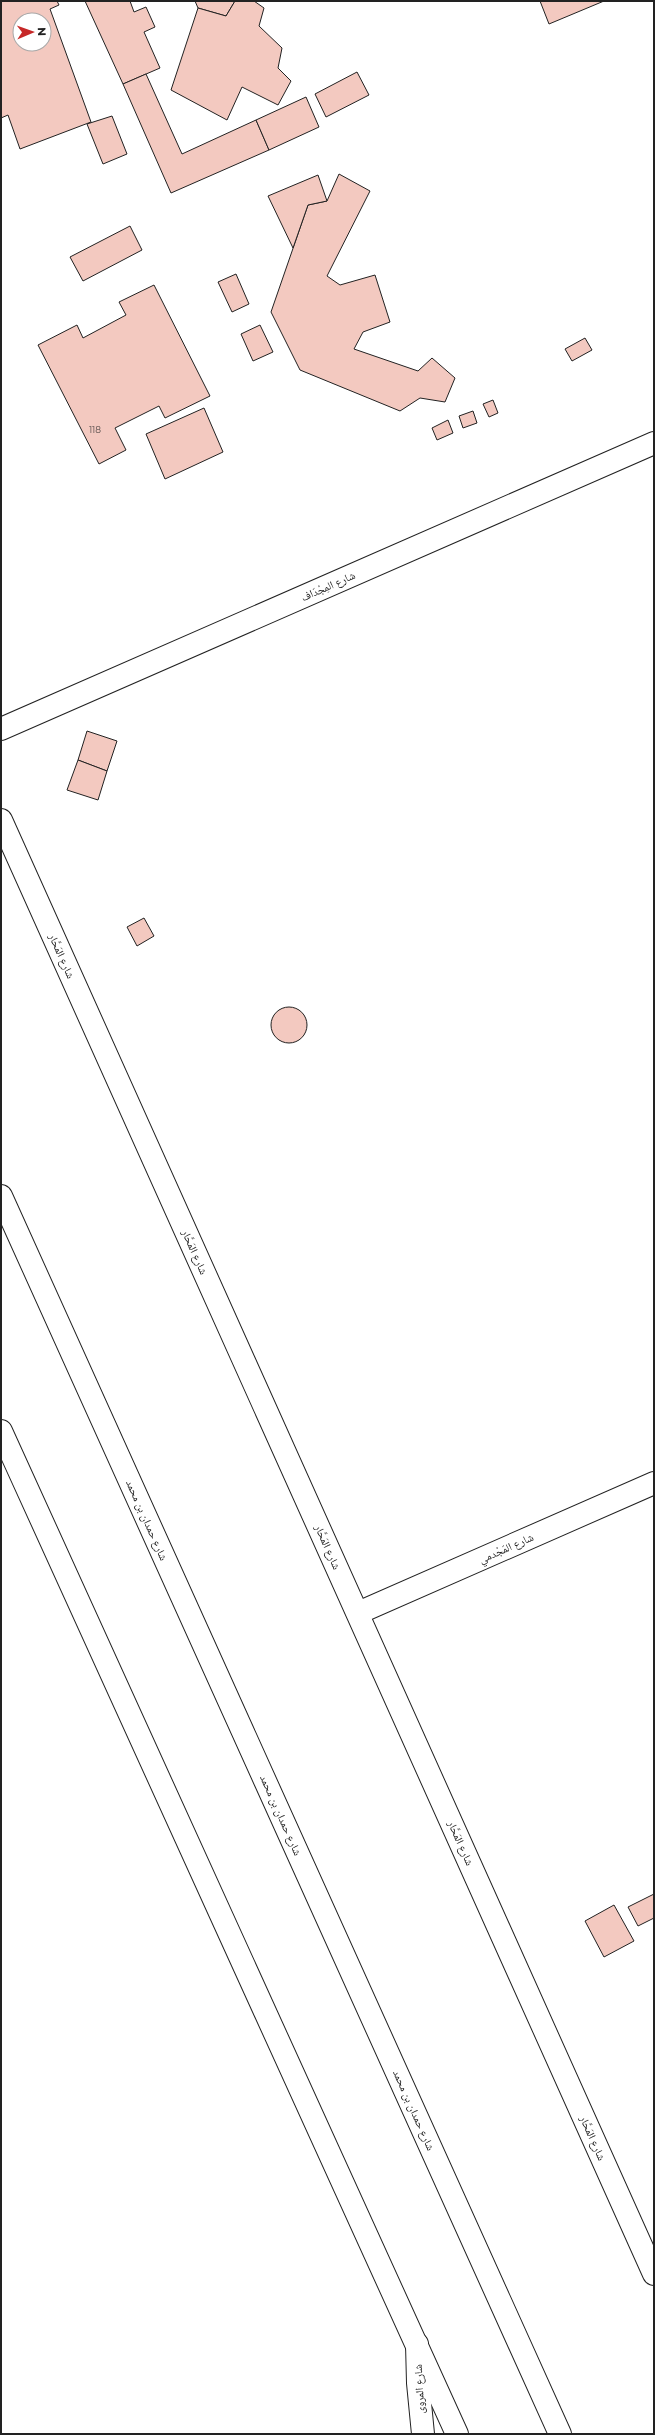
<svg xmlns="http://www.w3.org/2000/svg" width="655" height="2435" font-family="Montserrat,'Noto Naskh Arabic',sans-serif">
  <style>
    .building { fill: #f3c9c0; stroke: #222; fill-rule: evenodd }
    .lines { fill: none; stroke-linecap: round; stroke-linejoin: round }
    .minor-casing { stroke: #222; stroke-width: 24 }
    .primary-casing { stroke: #222; stroke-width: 24 }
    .minor { stroke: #fff; stroke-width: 22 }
    .primary { stroke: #fff; stroke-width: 22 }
    .labels { text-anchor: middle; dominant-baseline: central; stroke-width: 3; stroke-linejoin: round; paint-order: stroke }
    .number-label { font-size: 9px; fill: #564c4a }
    .street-label { font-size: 11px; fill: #222; stroke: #fff }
  </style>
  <rect width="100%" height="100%" fill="#fff"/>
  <g class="building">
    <path d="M1,1H57L59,5L50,9L91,122L20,149L8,115L1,118ZM20,20H44V44H20Z"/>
    <polygon points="85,1 130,1 134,12 146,7 155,27 144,32 160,68 123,84"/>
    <polygon points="195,1 235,1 226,16 198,8"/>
    <polygon points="235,1 254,1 264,8 259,26 282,48 278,68 291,81 278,105 242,87 227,120 171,90 198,8 226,16"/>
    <polygon points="540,1 604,1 549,24"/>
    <polygon points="357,72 369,95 326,117 315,94"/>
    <polygon points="146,74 182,154 256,120 269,150 171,193 123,84"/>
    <polygon points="306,97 319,127 269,150 256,120"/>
    <polygon points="112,116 127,154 103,164 87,124"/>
    <polygon points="339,174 370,191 327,276 340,285 375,275 390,322 363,332 354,349 418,371 432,358 455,378 445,402 420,398 400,411 300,370 271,312 308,205 327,201"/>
    <polygon points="318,175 327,201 308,205 293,248 268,196"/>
    <polygon points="130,226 142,250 83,281 70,257"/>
    <polygon points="236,274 249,304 232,312 218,282"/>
    <polygon points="154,285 210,396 165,418 159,406 115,428 126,450 99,464 38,345 77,325 83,338 126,315 119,302"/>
    <polygon points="260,325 273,352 253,361 241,334"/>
    <polygon points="585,338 592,350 572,361 565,349"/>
    <polygon points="493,400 498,413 489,417 483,404"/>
    <polygon points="204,408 223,452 165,479 146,434"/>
    <polygon points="473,411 477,423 463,428 459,416"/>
    <polygon points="448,420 453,433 437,440 432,428"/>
    <polygon points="87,731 117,741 107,771 78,760"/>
    <polygon points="78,760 107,771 98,800 67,790"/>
    <polygon points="144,918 154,936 137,946 127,927"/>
    <circle cx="289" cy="1025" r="18"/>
    <polygon points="654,1894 654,1918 638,1926 628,1907"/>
    <polygon points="614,1905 634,1941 604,1957 585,1921"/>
  </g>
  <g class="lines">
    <g class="minor-casing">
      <g id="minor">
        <polyline points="1,729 654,443"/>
        <polyline points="1,820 654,2274"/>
        <polyline points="358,1613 654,1483"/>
        <polyline points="417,2344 418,2383 423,2434"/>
      </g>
    </g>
    <g class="primary-casing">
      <g id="primary">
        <polyline points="1,1196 560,2434"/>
        <polyline points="1,1431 457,2434"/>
      </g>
    </g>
    <use href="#minor" class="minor"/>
    <use href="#primary" class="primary"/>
  </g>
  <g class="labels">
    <g class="number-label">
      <text x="95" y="429">118</text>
    </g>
    <g class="street-label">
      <text transform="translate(328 586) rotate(-24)">شارع المِجْدَاف</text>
      <text transform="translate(62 956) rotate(66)">شارع المَحَّار</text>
      <text transform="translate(195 1252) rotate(66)">شارع المَحَّار</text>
      <text transform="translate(147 1520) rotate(66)">شارع حمدان بن محمد</text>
      <text transform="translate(328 1547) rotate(66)">شارع المَحَّار</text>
      <text transform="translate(506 1548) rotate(-24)">شارع المَجْدمي</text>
      <text transform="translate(281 1815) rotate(66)">شارع حمدان بن محمد</text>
      <text transform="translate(461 1843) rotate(66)">شارع المَحَّار</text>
      <text transform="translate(414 2110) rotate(66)">شارع حمدان بن محمد</text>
      <text transform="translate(593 2138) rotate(66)">شارع المَحَّار</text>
      <text transform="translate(419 2389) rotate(-93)">شارع المروى</text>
    </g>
  </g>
  <rect width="655" height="2435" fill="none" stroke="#222222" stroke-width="4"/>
  <g transform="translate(32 32) rotate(88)"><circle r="19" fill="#ffffff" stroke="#a7a7a7"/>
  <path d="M0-3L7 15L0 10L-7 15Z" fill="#c62828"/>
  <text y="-6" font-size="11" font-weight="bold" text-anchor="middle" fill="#222222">N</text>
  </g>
</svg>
